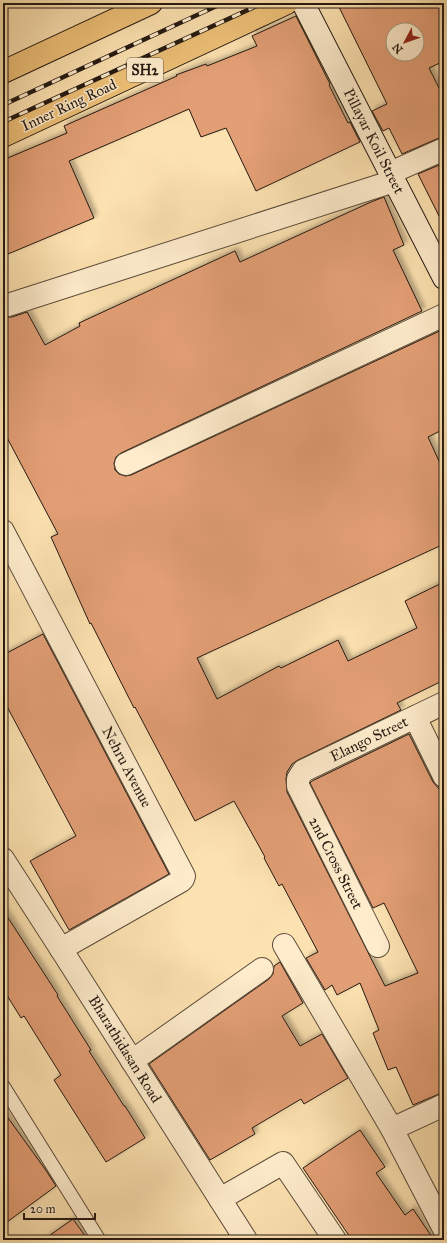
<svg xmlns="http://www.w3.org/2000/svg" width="447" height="1243" font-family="'IM FELL Great Primer',serif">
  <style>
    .building { fill: #e29e74; stroke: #241912; fill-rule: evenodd; filter: url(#shadow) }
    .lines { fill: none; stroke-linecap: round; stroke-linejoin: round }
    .lane-casing { stroke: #5a4b3a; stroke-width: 15 }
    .street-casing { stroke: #5a4b3a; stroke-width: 24 }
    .secondary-casing { stroke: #241912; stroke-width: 24 }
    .primary-casing { stroke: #241912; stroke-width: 24 }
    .lane { stroke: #feeccc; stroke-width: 13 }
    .street { stroke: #feeccc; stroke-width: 22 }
    .secondary { stroke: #feeccc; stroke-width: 22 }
    .primary { stroke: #eec178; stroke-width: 22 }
    .rail-casing { stroke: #241912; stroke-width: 4.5 }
    .rail { stroke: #feeccc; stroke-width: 3; stroke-dasharray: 9; stroke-linecap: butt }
    .labels { text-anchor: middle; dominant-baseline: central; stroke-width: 3; stroke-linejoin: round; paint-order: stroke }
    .shield { fill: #feeccc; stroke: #65584a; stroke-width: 1 }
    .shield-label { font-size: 14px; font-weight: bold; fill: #241912 }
    .street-label { font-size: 15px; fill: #241912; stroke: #feeccc }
  </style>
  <defs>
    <filter id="shadow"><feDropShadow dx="3.5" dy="-3.5" stdDeviation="2" flood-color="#0004"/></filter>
  </defs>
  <rect width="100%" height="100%" fill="#fde2b1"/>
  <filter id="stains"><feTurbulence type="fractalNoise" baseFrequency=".005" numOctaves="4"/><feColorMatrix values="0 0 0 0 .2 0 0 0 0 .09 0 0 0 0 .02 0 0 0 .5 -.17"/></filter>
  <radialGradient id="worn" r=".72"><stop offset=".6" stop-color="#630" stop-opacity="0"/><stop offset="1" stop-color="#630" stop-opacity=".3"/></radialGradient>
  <g class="building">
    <path d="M337,3H444V61L429,68L444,98V137L439,138L402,154L389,128L383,131L372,111L387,104ZM393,30H417V54H393Z"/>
    <polygon points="296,16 330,84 329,85 348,123 350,122 360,142 256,191 226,128 201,137 189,109 69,161 94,218 8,254 3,242 3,160 67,133 64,126 177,76 176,75 206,64 207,66 257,46 252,36"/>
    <polygon points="444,163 444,226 418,174"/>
    <polygon points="384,197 404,245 393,250 422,311 121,453 116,457 114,463 115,470 119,474 125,476 131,475 444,329 444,429 428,437 444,472 444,544 197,658 217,699 279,666 281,668 338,640 348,661 417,628 405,601 444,582 444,680 397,703 401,710 298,760 292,764 287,772 286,779 287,792 385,986 418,973 384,903 373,908 310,783 312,781 409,734 433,782 439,789 444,788 444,1093 439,1094 413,1105 396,1067 388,1070 373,1033 379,1030 360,983 337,995 332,985 325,990 306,958 318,952 282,884 279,886 264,858 265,857 234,801 195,821 135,707 134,708 91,623 90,624 51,537 58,534 3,430 3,319 7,317 12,317 27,312 45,345 80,326 79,323 235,251 240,262 371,202"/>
    <polygon points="43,634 169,874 69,930 30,861 76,836 3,699 3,655"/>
    <polygon points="3,910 58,995 57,996 91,1050 89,1051 124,1106 125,1106 145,1138 106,1162 54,1080 61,1075 24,1016 21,1018 3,989"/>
    <polygon points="280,962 303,1003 282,1016 300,1046 322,1034 348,1078 304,1104 301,1099 252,1128 255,1134 210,1160 149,1064 269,979 273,974 274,966"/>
    <polygon points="3,1111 45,1169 56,1186 3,1225"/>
    <polygon points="360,1130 385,1167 376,1173 405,1215 413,1209 434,1240 352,1240 303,1168"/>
    <polygon points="73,1219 88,1240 43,1240"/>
  </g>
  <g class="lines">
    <g class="lane-casing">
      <polyline id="lane" points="3,1086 99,1240"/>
    </g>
    <g class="street-casing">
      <g id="street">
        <polyline points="390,173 444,149"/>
        <polyline points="8,305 394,181"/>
        <polyline points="126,464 444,315"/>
        <polyline points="3,531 184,876 183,879 181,881 61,949"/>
        <polyline points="415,717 444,776"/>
        <polyline points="3,859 61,949 246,1240"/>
        <polyline points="284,945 392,1129 444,1229"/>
        <polyline points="378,946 298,786 298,779 303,771 444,703"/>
        <polyline points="132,1061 262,969"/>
        <polyline points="392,1129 444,1105"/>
        <polyline points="220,1199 283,1163 335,1240"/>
      </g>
    </g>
    <g class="secondary-casing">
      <polyline id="secondary" points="303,3 444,278"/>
    </g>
    <g class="primary-casing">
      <g id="primary">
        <polyline points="3,72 151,3"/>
        <polyline points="3,136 287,3"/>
      </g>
    </g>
    <use href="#lane" class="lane"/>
    <use href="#street" class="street"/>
    <use href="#secondary" class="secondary"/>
    <use href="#primary" class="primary"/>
    <g class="rail-casing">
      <g id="rail">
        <polyline points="3,105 223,3"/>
        <polyline points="3,122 263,3"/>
      </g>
    </g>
    <use href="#rail" class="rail"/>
  </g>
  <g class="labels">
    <rect class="shield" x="127" y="58" width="36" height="24" rx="3"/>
    <g class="shield-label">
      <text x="145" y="70">SH2</text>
    </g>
    <g class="street-label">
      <text transform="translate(69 105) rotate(-25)">Inner Ring Road</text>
      <text transform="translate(374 141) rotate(63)">Pillayar Koil Street</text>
      <text transform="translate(369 739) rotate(-26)">Elango Street</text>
      <text transform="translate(127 767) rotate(62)">Nehru Avenue</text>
      <text transform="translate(336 863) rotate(63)">2nd Cross Street</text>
      <text transform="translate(125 1049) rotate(58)">Bharathidasan Road</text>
    </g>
  </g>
  <rect width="447" height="1243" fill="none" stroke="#fde2b1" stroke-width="16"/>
  <rect x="4" y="4" width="439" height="1235" fill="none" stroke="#241912" stroke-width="2"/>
  <rect x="8" y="8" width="431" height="1227" fill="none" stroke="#241912"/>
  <g transform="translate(405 42) rotate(229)"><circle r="19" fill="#feeccc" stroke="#a79882"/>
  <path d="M0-3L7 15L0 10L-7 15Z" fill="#8f2418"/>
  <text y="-6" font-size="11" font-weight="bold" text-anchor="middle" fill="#241912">N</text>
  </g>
  <path d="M24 1213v6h71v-6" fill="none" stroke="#241912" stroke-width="2"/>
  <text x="30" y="1213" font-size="12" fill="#241912" stroke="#feeccc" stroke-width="3" paint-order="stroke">20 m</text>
  <rect width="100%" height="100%" filter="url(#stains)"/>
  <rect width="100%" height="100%" fill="url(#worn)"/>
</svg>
